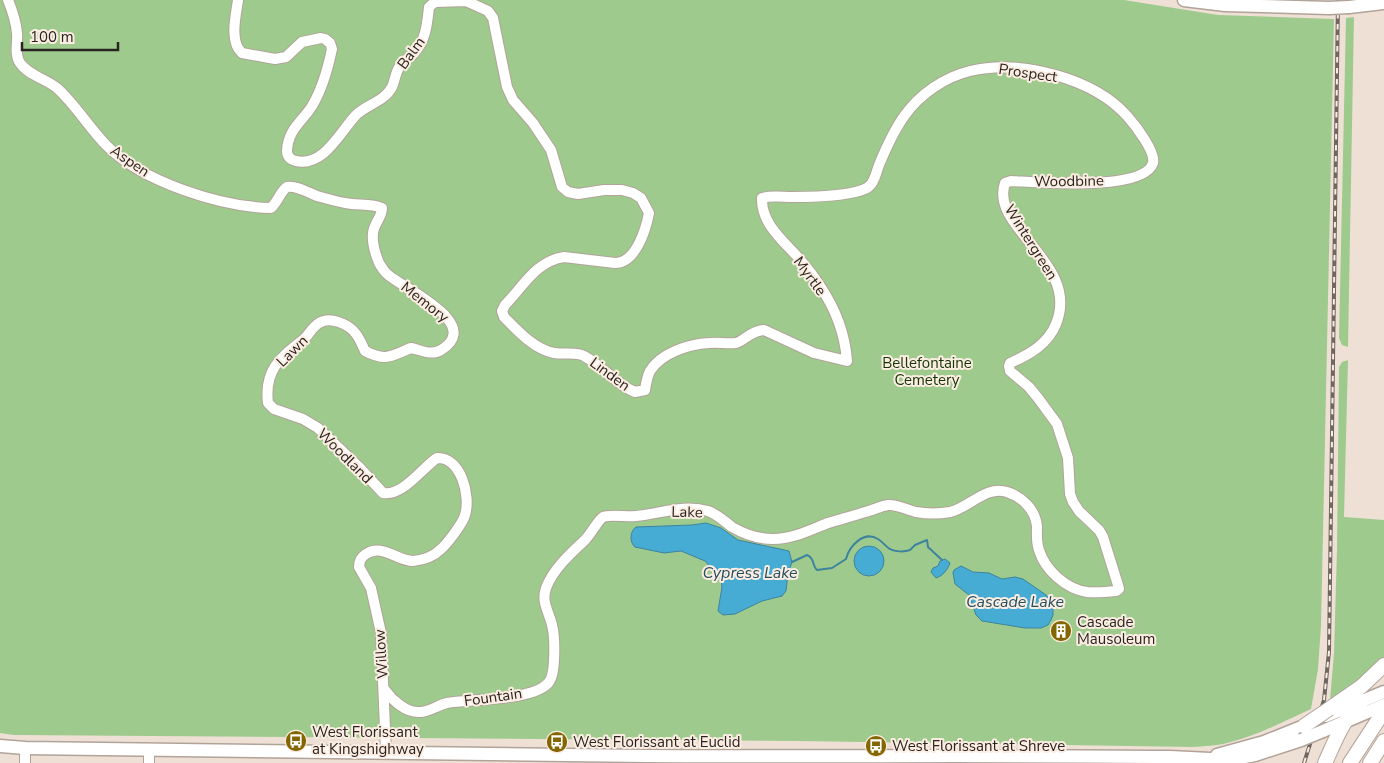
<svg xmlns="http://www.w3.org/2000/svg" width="1384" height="763" font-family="'Nunito Sans',sans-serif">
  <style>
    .green { fill: #9ecb8d }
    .water { fill: #46acd4; stroke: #3e839e }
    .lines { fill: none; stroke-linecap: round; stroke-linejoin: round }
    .stream { stroke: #3e839e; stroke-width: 2 }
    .minor-casing { stroke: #b2a399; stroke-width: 12 }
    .major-casing { stroke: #b2a399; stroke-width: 15 }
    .highway-casing { stroke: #b2a399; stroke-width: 16 }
    .minor { stroke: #fff; stroke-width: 10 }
    .major { stroke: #fff; stroke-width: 12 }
    .highway { stroke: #fff; stroke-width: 14 }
    .rail-casing { stroke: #6f6660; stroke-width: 4 }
    .rail { stroke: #fcede2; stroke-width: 2; stroke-dasharray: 5.5; stroke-linecap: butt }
    .major-bridge-casing { stroke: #b2a399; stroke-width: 15; stroke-linecap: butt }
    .highway-bridge-casing { stroke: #b2a399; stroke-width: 16; stroke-linecap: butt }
    .major-bridge { stroke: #fff; stroke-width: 12 }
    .highway-bridge { stroke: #fff; stroke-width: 14 }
    .labels { text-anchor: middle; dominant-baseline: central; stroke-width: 4; stroke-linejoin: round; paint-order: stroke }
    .street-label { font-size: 15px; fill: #2a2420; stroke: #fcede2 }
    .park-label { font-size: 15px; fill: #143504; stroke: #fcede2 }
    .poi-label { font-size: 15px; fill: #2a2420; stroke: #fcede2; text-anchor: start }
    .water-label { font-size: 16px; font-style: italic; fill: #234e60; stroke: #fcede2 }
  </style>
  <rect width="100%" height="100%" fill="#efe0d5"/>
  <g class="green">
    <path d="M0,0H1124L1218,15L1334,19L1321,626L1318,669L1311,709C1284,721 1257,736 1227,743C1216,746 1204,746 1192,747L796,741L14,735L0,733Z"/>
    <polygon points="1354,17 1348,347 1342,345 1339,338 1346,18"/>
    <polygon points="1348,360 1344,517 1384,520 1384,661 1369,676 1330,700 1334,653 1337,549 1339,367 1342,362"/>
  </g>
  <g class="water">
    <path d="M706,523L721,528L738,540L789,551L792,562L788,573L786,591L782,596L762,601L735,614L723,615L718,611L722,587L721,579L705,561L681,551L664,553L635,547C629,542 630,531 636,527L692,525Z"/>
    <circle cx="869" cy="561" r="15"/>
    <path d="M945,559L950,563C948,569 943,576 936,578L931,572L933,568L938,566L940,561Z"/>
    <polygon points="961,566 973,572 989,573 1002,579 1015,577 1023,579 1046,595 1053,604 1053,615 1051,620 1048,625 1041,628 1025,628 982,621 976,615 969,595 955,584 953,573 954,570"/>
  </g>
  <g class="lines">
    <path class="stream" d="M792,562L807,555C815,558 812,566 817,570L832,568L846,559C849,547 863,530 878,539C883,542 886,547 890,549C895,552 905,552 910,550L915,545L927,540L928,547L942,560"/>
    <g class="minor-casing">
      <g id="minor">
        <path d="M8,0C12,10 16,22 17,33C18,42 14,55 20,63C28,75 46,79 57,88C76,105 89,128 107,146C143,182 221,207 271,208C277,203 282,189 287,187C296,185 309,193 317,196C328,199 340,203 352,204C362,205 373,204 382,208C382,215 378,219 375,226C370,236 375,253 379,263C381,266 383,270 386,273C401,288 485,323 441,350C432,356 421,350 411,348C391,356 386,362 365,351C362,345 360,339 356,334C349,324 330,316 319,323C312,327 309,335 303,340C280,358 264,370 268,403L274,409L303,419L318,428L358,466L383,493C402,497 422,468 437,458C461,457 471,496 465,515C463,523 447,544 441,549C434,556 423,560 413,561C397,561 382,543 366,554C361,557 359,561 359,567L371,588L381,633L386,752"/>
        <path d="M238,0C236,15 229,42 242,53L275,59L286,57L302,42L321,38L325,39L330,43L332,49C328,68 323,88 312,106C302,122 288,129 287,151C287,157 291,160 296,161C324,167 340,132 356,115C366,105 385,101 392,87C395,81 395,73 400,66C404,61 409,58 414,53C426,40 427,25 429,7L435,2L466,1L488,11L493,18L507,87L513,100L533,123L551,150L562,187L568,192L578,194L604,190H622L633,193L641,198L649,213C646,229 636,263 615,263L564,257C536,261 523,287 505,305L502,311L504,317C518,331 534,349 554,353C564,355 575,351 584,356C603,366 615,384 635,392L645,390C646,383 647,377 650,371C661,353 689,344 709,343C718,342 727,344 736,343C744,341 750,331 764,330L814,353L847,361C845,334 835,308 820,286C813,275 805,265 796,255C781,239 761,222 762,198C772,195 782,197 792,197C811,197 851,196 867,188C870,186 873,182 874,179C876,175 877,170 879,165C886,148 894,130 905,115C920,94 945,77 970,71C1020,59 1094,78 1128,117C1135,125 1156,152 1153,163C1144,192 1035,182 1011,181L1005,183C989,228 1081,263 1056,324C1048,344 1029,355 1010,363L1009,366L1010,371L1029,387L1038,398L1057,424L1068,458L1070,494L1073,502L1079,511L1099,530L1103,537L1118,585L1119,589L1116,591C1107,592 1097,593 1087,592C1066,589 1045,570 1039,550C1036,542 1037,534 1037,526C1035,509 1022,497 1007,492C986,485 969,508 950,512C939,514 927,514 916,512C907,510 897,504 888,505C881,506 873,510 865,512C853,516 841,519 828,523C810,530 793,539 773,539C759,539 744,534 732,527C724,521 717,514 708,511C683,504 660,514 636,516C628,517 609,514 603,517C598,520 591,534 585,540C571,553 553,569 546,588C541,602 549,612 552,625C555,636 556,673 549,682C535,701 469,699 447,703C438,705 429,712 420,712C406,713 392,700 385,690"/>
        <polyline points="149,750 149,763"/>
        <polyline points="25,763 25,748"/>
      </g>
    </g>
    <g class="major-casing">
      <g id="major">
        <polyline points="1184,0 1225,5 1329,8"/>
        <polyline points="1349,7 1384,3"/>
        <polyline points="1326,716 1384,692"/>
        <polyline points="1323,731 1384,705"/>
        <path d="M0,746L25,748C232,752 439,754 646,756C821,757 996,755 1170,757L1230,760L1255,755L1301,740"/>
        <polyline points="1217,755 1264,742 1304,726"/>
      </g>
    </g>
    <g class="highway-casing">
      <g id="highway">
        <polyline points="1329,709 1362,686 1384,665"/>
        <path d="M1325,763C1335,741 1343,719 1362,701"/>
        <polyline points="1350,763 1384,711"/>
        <polyline points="1370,763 1384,741"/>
      </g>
    </g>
    <use href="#minor" class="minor"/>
    <use href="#major" class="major"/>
    <use href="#highway" class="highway"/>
    <g class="rail-casing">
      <polyline id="rail" points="1304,763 1324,700 1329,652 1338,0"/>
    </g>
    <use href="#rail" class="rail"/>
    <g class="major-bridge-casing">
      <g id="major-bridge">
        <polyline points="1329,8 1349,7"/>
        <polyline points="1301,740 1323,731"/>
      </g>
    </g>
    <g class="highway-bridge-casing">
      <polyline id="highway-bridge" points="1304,726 1329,709"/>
    </g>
    <use href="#major-bridge" class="major-bridge"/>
    <use href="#highway-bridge" class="highway-bridge"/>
  </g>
  <defs>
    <g id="building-disc" transform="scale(1.125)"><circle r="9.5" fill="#836600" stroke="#fcede2"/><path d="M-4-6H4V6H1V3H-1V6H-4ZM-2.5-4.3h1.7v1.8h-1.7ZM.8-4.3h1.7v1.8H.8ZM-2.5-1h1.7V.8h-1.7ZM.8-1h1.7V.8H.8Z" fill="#fff"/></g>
    <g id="bus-disc" transform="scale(1.125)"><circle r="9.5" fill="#836600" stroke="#fcede2"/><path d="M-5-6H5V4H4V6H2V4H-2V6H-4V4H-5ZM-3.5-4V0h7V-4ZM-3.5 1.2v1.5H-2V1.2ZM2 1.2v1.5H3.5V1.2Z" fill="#fff"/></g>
  </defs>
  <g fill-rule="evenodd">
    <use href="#building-disc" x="1061" y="631"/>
    <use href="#bus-disc" x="296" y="741"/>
    <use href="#bus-disc" x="557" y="742"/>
    <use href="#bus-disc" x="876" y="746"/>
  </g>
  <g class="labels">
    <g class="street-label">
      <text transform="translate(411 53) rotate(-54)">Balm</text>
      <text transform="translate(1028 73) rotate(8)">Prospect</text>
      <text transform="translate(130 161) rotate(34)">Aspen</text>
      <text transform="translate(1069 181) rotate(-1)">Woodbine</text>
      <text transform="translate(1031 242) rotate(58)">Wintergreen</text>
      <text transform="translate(810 276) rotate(54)">Myrtle</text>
      <text transform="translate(425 302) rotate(38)">Memory</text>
      <text transform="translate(292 351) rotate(-45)">Lawn</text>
      <text transform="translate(610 374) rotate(36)">Linden</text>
      <text transform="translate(345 456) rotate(45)">Woodland</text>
      <text transform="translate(687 512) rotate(1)">Lake</text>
      <text transform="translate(381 654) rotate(-94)">Willow</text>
      <text transform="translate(493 697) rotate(-8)">Fountain</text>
    </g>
    <g class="park-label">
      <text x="927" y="363">Bellefontaine<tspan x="927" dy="17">Cemetery</tspan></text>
    </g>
    <g class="poi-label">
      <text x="1077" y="622">Cascade<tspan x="1077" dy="17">Mausoleum</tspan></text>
      <text x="312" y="732">West Florissant<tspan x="312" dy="17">at Kingshighway</tspan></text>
      <text x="573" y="742">West Florissant at Euclid</text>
      <text x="892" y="746">West Florissant at Shreve</text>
    </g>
    <g class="water-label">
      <text x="750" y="573">Cypress Lake</text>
      <text x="1015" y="602">Cascade Lake</text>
    </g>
  </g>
  <path d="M22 42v8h96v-8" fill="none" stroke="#2a2420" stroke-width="2.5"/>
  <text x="30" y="42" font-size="15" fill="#2a2420" stroke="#fcede2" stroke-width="4" paint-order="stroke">100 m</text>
</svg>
